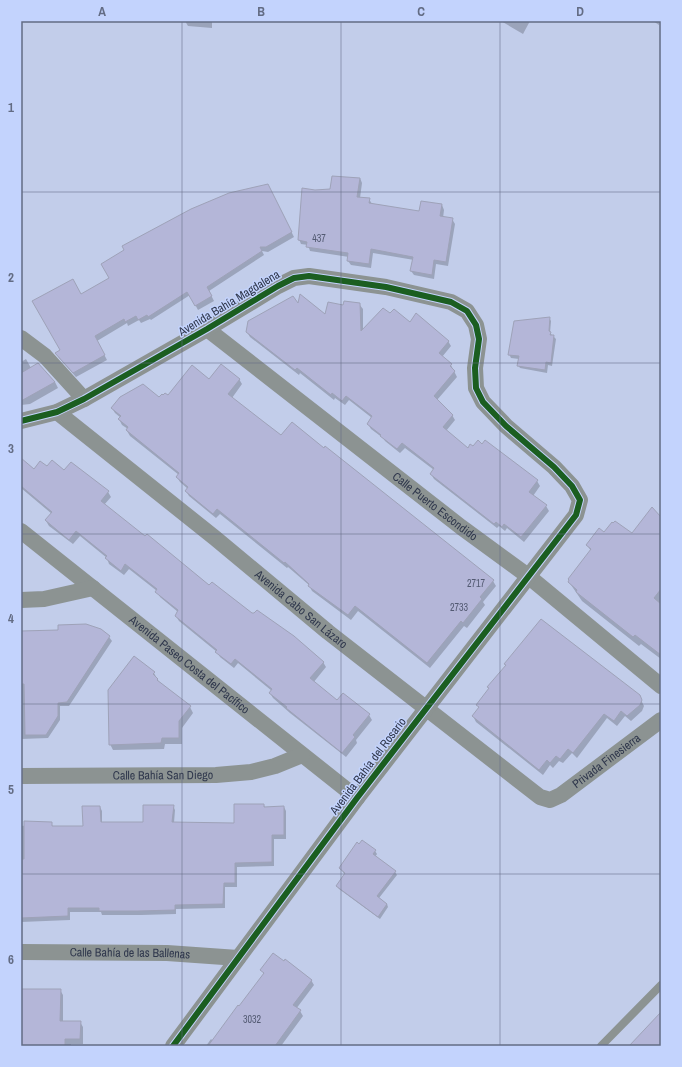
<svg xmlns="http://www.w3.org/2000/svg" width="682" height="1067" font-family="'Archivo Narrow',sans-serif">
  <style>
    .shadow { fill: #0003 }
    .building { fill: #b4b6d8; stroke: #9ea2b8 }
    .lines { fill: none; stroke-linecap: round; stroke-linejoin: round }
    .service { stroke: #8c9392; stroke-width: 8 }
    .minor { stroke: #8c9392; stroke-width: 16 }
    .cycleway-casing { stroke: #c3d3fd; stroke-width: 8 }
    .cycleway { stroke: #1b5e20; stroke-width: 6 }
    .grid { fill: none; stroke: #636c84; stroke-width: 1; stroke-opacity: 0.55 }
    .labels { text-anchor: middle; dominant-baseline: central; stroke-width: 3; stroke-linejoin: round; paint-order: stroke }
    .number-label { font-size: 10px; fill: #535a72 }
    .street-label { font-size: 12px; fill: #30384d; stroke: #c3d3fd }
    .neatline { fill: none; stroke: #636c84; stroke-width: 1.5 }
    .grid-label { font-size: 13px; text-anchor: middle; font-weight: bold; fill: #636c84 }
  </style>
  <rect width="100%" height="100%" fill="#c2cdea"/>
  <g class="shadow">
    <polygon points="185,21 212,21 212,28 188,26"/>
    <polygon points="501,21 530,21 523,34"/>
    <polygon points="653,21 660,21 659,25"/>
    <polygon points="360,178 362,183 360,198 369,199 372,204 420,212 442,205 444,210 443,218 452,219 455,224 448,266 436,264 434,279 414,275 411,271 414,260 373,253 371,268 351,265 348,261 349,257 310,251 308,245 301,244 299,239 315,191 331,190"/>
    <polygon points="270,189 294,237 268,252 262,251 264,255 209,291 214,301 198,310 190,295 151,320 150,319 141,323 139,320 128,326 127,323 97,341 107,360 76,377 59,358 57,354 62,351 81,295"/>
    <polygon points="359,304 363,309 363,330 390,315 448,341 451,346 442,357 451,365 457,377 437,400 452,415 455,420 446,431 468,449 537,481 540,486 533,496 546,506 549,511 524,542 507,528 505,531 499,526 497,528 434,479 431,474 434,470 405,448 400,453 385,441 383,438 371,429 368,424 372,418 349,400 345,405 335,398 334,400 300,373 299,375 250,337 247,332 299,306 326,315 344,307"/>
    <polygon points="549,318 551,321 550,333 556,339 552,366 548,365 547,373 520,368 518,365 519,359 511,358 509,354"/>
    <polygon points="26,359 31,368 55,382 58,388 30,404 21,405 21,362"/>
    <polygon points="239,379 242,384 232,398 281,436 493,581 496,586 483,602 485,605 467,628 464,626 430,668 358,611 351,620 312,591 309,585 288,567 287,568 220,514 216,518 189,496 186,491 188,489 180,482 177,477 179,475 130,436 127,431 128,429 122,425 119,419 121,418 115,413 112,408 168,397 210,380"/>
    <polygon points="47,467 64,471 108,492 111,497 104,505 209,587 323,662 326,667 313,683 338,702 343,694 369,715 372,720 356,740 357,743 346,757 290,713 273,698 270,693 272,691 238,663 234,668 220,657 217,652 179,621 176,616 178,612 160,597 157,591 129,569 124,575 109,564 107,558 80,536 73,544 49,526 46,521 52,514 21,488 21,472"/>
    <polygon points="661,519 661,659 641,644 639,646 582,601 569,582 591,551 587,545 605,533 632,535"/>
    <polygon points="21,632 109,637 112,641 69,706 60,706 60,720 48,738 21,739"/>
    <polygon points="154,673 160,684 190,707 193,713 182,728 182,744 165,744 164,749 113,750 110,744 109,690"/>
    <polygon points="489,687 639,696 644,706 642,711 631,721 625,716 617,726 607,718 577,758 572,753 563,763 559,761 553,768 550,765 543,775 476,722 473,716 479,708 477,705 489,689"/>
    <polygon points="264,805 265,808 284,807 286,811 286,839 274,839 274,866 237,867 237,887 225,887 225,908 176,909 176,914 141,915 102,915 101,912 70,912 70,920 21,922 21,826 51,823 53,827 84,827 100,807 102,811 102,823 144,823 173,806 175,810 174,823 235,824"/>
    <polygon points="375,851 377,854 375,857 395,872 397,875 379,898 387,904 388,907 380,919 339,889 337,886 345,875 340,868"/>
    <polygon points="262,970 311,980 314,985 296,1009 300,1011 303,1016 281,1046 206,1046 211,1039 213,1041 264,975"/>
    <polygon points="60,990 63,995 63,1022 80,1022 83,1027 83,1044 71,1044 71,1046 21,1046 21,991"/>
  </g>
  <g class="building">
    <polygon points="332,176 360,178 357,197 370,198 369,203 419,211 421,201 442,204 440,216 453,218 446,262 434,260 432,275 410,271 413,257 371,249 369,264 347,261 348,253 306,247 307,242 298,240 302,188 315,190 330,189"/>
    <polygon points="268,184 292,232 266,247 260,247 262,251 207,287 212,296 195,306 187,292 148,317 147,315 138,320 136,316 125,322 124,319 95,336 105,355 73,373 55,353 60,350 32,301 73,279 81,294 109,278 101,264 124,250 122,246 191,209 229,193"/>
    <polygon points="300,294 325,314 328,302 343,305 344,301 360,303 361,331 383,308 390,313 394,309 410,322 416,313 449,341 439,353 452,364 450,366 455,371 434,396 453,415 443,427 468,448 470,444 473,446 478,440 482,444 485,440 538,480 529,492 547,505 521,537 504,524 502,527 496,522 494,524 430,474 434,468 402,443 397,449 380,436 381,435 367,424 372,416 346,396 342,401 332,393 331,395 297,368 295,370 246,332 248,321 293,296 298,303"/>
    <polygon points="550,317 549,331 551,332 550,335 554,335 551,363 546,362 545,370 517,366 519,356 508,355 514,321"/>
    <polygon points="38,363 55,382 21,401 21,373"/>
    <polygon points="221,364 240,379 228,394 264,422 281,435 292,422 324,448 325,446 494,580 480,597 482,599 463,623 461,621 427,663 355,606 348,615 308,586 309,584 285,562 284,563 217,509 213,514 185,491 188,487 176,477 179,473 126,430 128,427 118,419 121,416 111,408 120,397 143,384 159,397 162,394 163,395 165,393 168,395 192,365 209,379"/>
    <polygon points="21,458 34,469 40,461 47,466 52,460 64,470 71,462 109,491 101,501 145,536 147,534 209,585 212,582 252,613 254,613 257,610 294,636 324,662 310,678 337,700 343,693 370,714 353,735 355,737 342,753 286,708 287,707 269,693 272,689 235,659 231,664 215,652 217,650 175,616 178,610 155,592 157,589 125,564 121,571 105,558 107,556 76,531 69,540 45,520 52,512 21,486"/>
    <polygon points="652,507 661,517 661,589 654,598 661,604 661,655 635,635 633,637 576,592 577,590 568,582 569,580 568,579 591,549 586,545 599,528 604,532 612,522 613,523 615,521 632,533"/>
    <polygon points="541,619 640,695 642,700 640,705 627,716 621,711 614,721 604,714 573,753 568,749 560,759 556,756 550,763 547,760 539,770 472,716 479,707 476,705 489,688 487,687 506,665 504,664"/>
    <polygon points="86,624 101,629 110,636 67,702 58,703 58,716 46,735 25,735 24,684 21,684 21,631 58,630 58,625"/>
    <polygon points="134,656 155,672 153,674 158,679 157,680 191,706 179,721 179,738 162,738 161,743 109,745 108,690"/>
    <polygon points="234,804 264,804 264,807 284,806 284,835 272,835 272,862 235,863 235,883 224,883 223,904 175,905 175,910 138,911 99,911 99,908 68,908 68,916 21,918 21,874 22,874 22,859 24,859 24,821 52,822 52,826 83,826 82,806 100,806 101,822 143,822 143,805 174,805 172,822 234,823"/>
    <polygon points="362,840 376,850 373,854 396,871 377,896 387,904 378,917 336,886 345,873 339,868 357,842 359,844"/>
    <polygon points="273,953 284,961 285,959 312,980 293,1005 301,1010 275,1046 208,1046 238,1005 239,1006 264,973 260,970"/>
    <polygon points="21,989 61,989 60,1021 81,1021 80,1039 65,1039 65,1046 21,1046"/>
    <polygon points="661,1012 661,1046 629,1046"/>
  </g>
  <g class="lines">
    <polyline class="service" points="601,1046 661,985"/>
    <g class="minor">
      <path id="s1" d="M207,329L461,527L528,576L661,686"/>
      <polyline points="21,338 45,356 84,399"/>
      <path id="s2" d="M57,412L215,538L328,632L540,797L550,800L561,795L661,720"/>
      <polyline points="21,421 57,412 84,399 207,329 278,286 294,278 309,276 386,287 451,302 467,311 476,325 479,339 475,368 476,388 483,402 506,426 554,467 572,486 580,500 576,515 357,798 173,1046"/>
      <path id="s3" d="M21,531L357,798"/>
      <polyline points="21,600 44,599 93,588"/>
      <path id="s4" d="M21,776L216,775L251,772L275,766L302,755"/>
      <path id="s5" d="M21,952L167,953L238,958"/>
    </g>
    <g class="cycleway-casing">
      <polyline id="cycleway" points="21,421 57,412 84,399 207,329 278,286 294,278 309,276 386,287 451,302 467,311 476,325 479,339 475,368 476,388 483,402 506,426 554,467 572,486 580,500 576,515 357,798 173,1046"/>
    </g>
    <use href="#cycleway" class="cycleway"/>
  </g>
  <path class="grid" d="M182,21V1046M341,21V1046M500,21V1046M21,192H661M21,363H661M21,534H661M21,704H661M21,874H661"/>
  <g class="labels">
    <g class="number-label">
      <text x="319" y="238">437</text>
      <text x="476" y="583">2717</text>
      <text x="459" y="607">2733</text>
      <text x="252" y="1019">3032</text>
    </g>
    <g class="street-label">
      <text transform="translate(229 303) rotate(-31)">Avenida Bahía Magdalena</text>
      <text stroke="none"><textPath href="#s1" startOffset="289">Calle Puerto Escondido</textPath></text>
      <text stroke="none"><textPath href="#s2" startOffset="314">Avenida Cabo San Lázaro</textPath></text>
      <text stroke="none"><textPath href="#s3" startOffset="215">Avenida Paseo Costa del Pacífico</textPath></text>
      <text stroke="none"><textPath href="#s2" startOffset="697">Privada Finesierra</textPath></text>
      <text transform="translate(368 766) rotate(-53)">Avenida Bahía del Rosario</text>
      <text stroke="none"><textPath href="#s4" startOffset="142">Calle Bahía San Diego</textPath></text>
      <text stroke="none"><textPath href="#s5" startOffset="109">Calle Bahía de las Ballenas</textPath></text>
    </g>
  </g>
  <rect width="682" height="1067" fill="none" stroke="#c3d3fd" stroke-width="44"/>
  <rect x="22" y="22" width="638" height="1023" class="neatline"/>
  <g class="grid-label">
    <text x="102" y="16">A</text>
    <text x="261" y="16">B</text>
    <text x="421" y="16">C</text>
    <text x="580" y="16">D</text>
    <text x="11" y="112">1</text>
    <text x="11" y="282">2</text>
    <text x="11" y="453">3</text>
    <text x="11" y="623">4</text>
    <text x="11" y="794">5</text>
    <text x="11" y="964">6</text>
  </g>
</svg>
